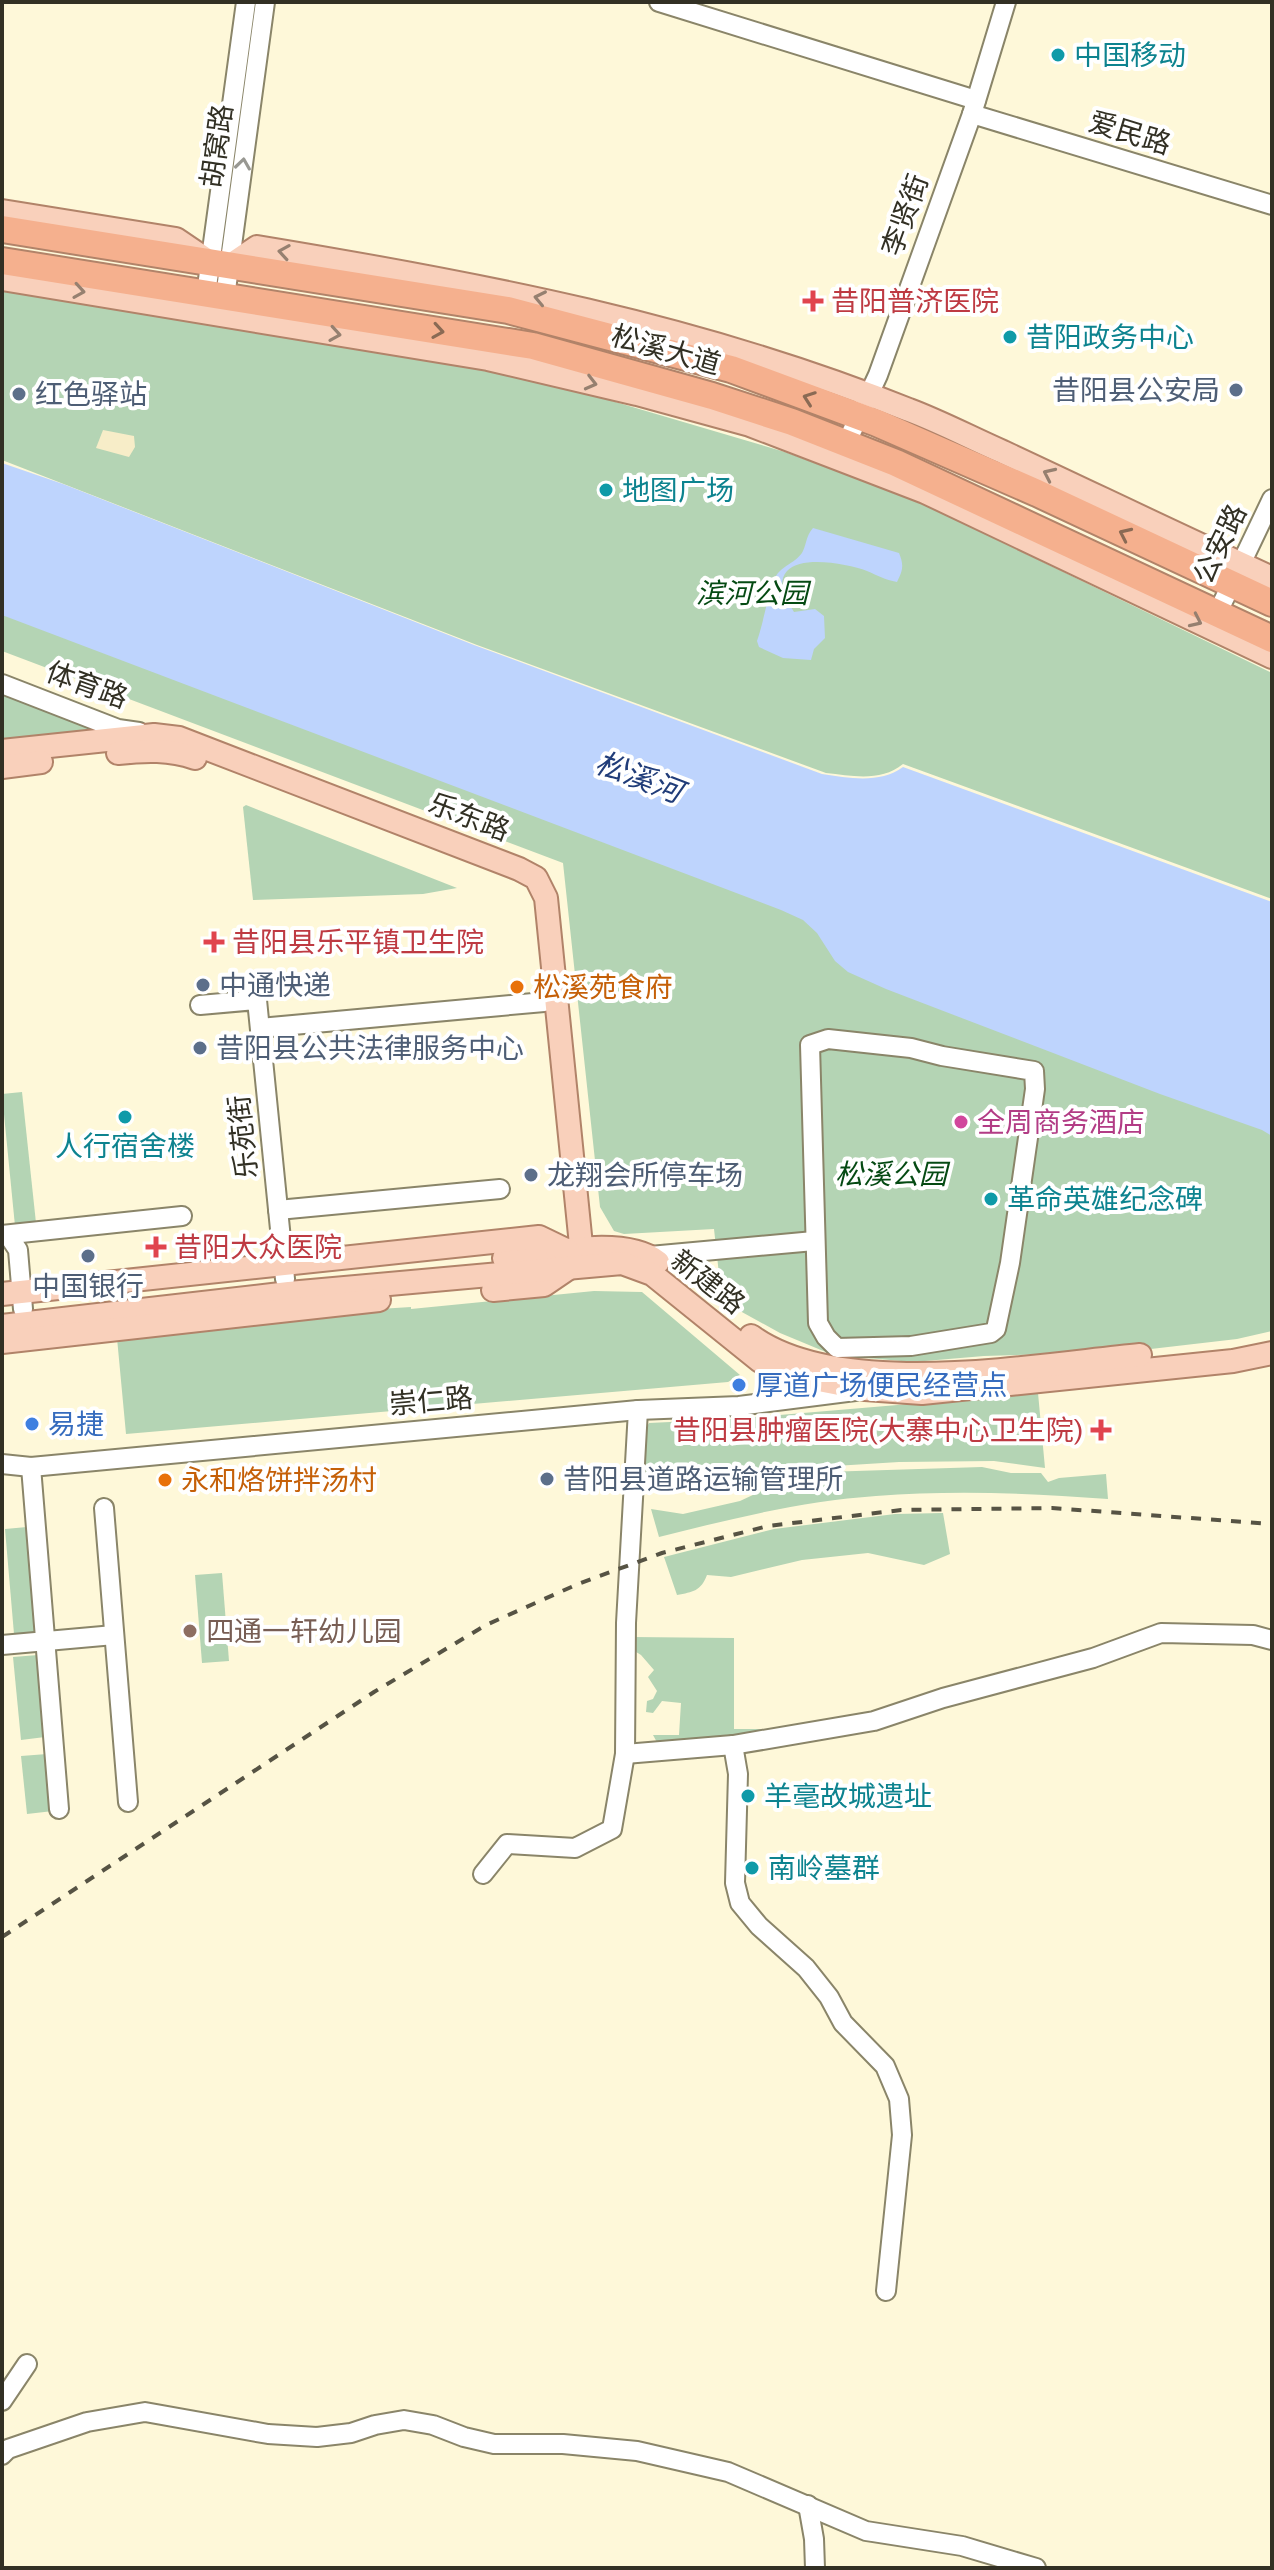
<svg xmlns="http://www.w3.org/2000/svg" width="1274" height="2570" font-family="'Roboto Serif','Noto Sans SC',serif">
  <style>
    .green { fill: #b4d4b4 }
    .sand { fill: #f7edc8 }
    .water { fill: #bed4fd }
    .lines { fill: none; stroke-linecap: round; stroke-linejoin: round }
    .minor-casing { stroke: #8a8569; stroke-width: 22 }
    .major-casing { stroke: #b18369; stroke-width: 26 }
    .highway-casing { stroke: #b18369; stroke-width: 30 }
    .minor { stroke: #fff; stroke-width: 18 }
    .major { stroke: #f9d0bb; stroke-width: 22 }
    .highway { stroke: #f5b08e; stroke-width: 26 }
    .rail { stroke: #565344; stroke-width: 4; stroke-dasharray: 10 10; stroke-linecap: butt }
    .oneway { stroke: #989892 }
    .oneway2 { stroke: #968070 }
    .oneway3 { stroke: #8a6a54 }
    .culture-dot { fill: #0f9aa8; stroke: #fff; stroke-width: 3 }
    .health-dot { fill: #e0444e; stroke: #fff; stroke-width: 3 }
    .service-dot { fill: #5c6f8a; stroke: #fff; stroke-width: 3 }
    .food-dot { fill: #e8710a; stroke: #fff; stroke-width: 3 }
    .hotel-dot { fill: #d1479c; stroke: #fff; stroke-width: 3 }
    .shop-dot { fill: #3f7fe0; stroke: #fff; stroke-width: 3 }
    .education-dot { fill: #8d6e63; stroke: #fff; stroke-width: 3 }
    .labels { text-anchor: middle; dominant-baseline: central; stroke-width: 8; stroke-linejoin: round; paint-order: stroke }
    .culture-label { font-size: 28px; fill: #0d838f; stroke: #fff; text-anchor: start }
    .street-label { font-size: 28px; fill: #323024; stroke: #fff }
    .health-label { font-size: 28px; fill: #be3a42; stroke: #fff; text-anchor: start }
    .service-label { font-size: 28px; fill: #4e5e75; stroke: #fff; text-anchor: start }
    .park-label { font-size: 28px; font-style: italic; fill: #054a13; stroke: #fff }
    .food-label { font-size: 28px; fill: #c56008; stroke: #fff; text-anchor: start }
    .hotel-label { font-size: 28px; fill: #b23c85; stroke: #fff; text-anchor: start }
    .shop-label { font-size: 28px; fill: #366cbe; stroke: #fff; text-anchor: start }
    .education-label { font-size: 28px; fill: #785e54; stroke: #fff; text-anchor: start }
    .water-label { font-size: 30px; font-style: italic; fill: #213d79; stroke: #fff }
  </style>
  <rect width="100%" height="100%" fill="#fef8d9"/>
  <g class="green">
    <path d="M2,290L534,378L785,452L917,501L1272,673V899L903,764C881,782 853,776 826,773L477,645L2,460Z"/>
    <polygon points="2,605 581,817 1272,1115 1272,1331 1237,1339 1125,1352 984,1356 913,1362 833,1355 780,1333 722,1301 714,1229 624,1234 614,1231 600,1207 563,863 2,651"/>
    <polygon points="2,688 114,730 2,743"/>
    <polygon points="246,805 457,888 423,894 253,900 243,807"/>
    <polygon points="22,1092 36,1223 15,1226 2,1094"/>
    <polygon points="594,1291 642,1292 740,1375 728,1382 126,1434 117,1338 379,1312 379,1309 411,1307 411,1309"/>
    <path d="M1038,1393L1045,1468L994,1461L899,1462L644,1478C638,1463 641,1436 649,1423L733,1419Z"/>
    <path d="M982,1467L1011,1473H1041L1048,1482L1059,1478L1106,1474L1108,1499C1031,1493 952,1490 876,1496C803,1501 730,1519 659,1537L651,1509L683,1514L740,1501L774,1485L813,1480L824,1472Z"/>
    <path d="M943,1513L950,1554L924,1565L868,1553L802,1560L731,1577L707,1575C701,1591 693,1592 677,1595L664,1557L774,1529L895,1514Z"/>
    <polygon points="27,1527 36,1632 14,1634 5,1529"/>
    <polygon points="222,1573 229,1661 202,1663 195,1575"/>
    <polygon points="632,1637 734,1638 734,1729 762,1729 756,1736 659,1746 653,1735 679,1735 681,1703 662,1701 653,1713 646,1712 647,1701 653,1699 657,1691 648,1677 654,1670 641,1655 633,1650"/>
    <polygon points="38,1655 45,1737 21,1740 13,1657"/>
    <polygon points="47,1754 53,1811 27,1814 21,1756"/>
  </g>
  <polygon class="sand" points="103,430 134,436 135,447 129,457 96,448"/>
  <g class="water">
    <path d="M2,463L63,484L474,645L822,774C849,778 880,784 903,767L1272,902V1136L1262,1130L1160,1094L886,989L848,972L835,961L817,933L803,920L781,910L2,615Z"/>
    <path d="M813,528L899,553C904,565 903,570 897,582C885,580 877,575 867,571C848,564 802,555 787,571C776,584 786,599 794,612L815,609L824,616L825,638L814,649L811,660L783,658L759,647L757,641C764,621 767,597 775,578C781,565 797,563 803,551C807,542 806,536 813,528Z"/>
  </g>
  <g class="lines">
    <g class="minor-casing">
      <g id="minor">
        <polyline points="659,2 976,100"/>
        <polyline points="972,114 1272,205"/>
        <polyline points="206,294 246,2"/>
        <polyline points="225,297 265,2"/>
        <polyline points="846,444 878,375 972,114 1006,2"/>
        <polyline points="1218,612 1272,499"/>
        <polyline points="2,684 118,729 139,732"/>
        <polyline points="200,1005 257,1000 285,1279"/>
        <polyline points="260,1028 544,1002"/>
        <polygon points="828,1039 911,1048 942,1056 1034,1071 1035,1089 1010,1263 996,1329 991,1333 911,1346 837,1348 826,1337 818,1323 810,1045"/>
        <polyline points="278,1210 500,1189"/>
        <polyline points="2,1235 182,1216"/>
        <polyline points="8,1235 18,1250 23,1309"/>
        <polyline points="650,1256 814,1241"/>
        <polyline points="2,1464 31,1467 638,1410 739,1406 855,1391"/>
        <polyline points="31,1467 59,1809"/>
        <polyline points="104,1508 128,1802"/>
        <polyline points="2,1645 114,1635"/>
        <polyline points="733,1745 738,1774 735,1883 740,1903 759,1926 806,1968 829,1997 843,2023 885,2066 899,2099 902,2135 886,2291"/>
        <polyline points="625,1754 733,1745 874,1721 943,1698 1093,1658 1161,1633 1253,1635 1272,1640"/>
        <polyline points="483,1874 507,1844 575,1848 612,1829 625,1754 626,1623 638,1410"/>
        <polyline points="2,2401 27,2364"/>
        <polyline points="2,2455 8,2449 87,2422 145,2412 268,2434 317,2437 351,2433 375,2425 404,2420 433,2425 464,2437 494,2444 563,2444 637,2451 728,2472 866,2531 962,2546 1036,2568"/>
        <polyline points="808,2505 814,2539 815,2568"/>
      </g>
    </g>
    <g class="major-casing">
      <g id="major">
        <polyline points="2,211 176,239 210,262"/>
        <path d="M229,266L257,247C481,284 697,325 909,410C941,422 971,438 1003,452C1093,494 1182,537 1272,578"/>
        <polyline points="2,279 488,359 637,394 750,425 925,492 1272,657"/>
        <polyline points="2,751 154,735 179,738 519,869 536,878 546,898 583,1265"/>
        <path d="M118,753C145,750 170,749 195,758"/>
        <polyline points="2,767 41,762"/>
        <path d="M504,1258C547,1254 624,1235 658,1262"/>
        <polyline points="493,1290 544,1285 569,1268"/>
        <polyline points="2,1294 539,1237 568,1251"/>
        <polyline points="2,1326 289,1293 622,1263 652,1274 760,1361 793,1375 865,1389 922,1393 1233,1361 1272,1353"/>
        <path d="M751,1336C840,1401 1034,1365 1140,1355"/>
        <polyline points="2,1342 379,1300"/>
      </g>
    </g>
    <g class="highway-casing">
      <g id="highway">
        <polyline points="2,229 508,310 731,369 877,423 1037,493 1272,603"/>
        <polyline points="2,261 533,346 712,396 792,422 896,463 1272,639"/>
      </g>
    </g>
    <use href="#minor" class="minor"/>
    <use href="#major" class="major"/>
    <use href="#highway" class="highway"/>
    <polyline class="rail" points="2,1937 374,1692 486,1625 578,1584 662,1553 768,1526 901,1510 1052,1508 1272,1524"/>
  </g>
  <defs><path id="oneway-chevron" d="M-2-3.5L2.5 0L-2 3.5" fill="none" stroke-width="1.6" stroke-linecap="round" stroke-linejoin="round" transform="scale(2)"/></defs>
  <use class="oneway" href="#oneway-chevron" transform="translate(243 164) rotate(-82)"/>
  <g class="oneway2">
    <use href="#oneway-chevron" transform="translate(284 252) rotate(-171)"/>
    <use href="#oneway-chevron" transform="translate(79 291) rotate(9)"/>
    <use href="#oneway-chevron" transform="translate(540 298) rotate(-168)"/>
    <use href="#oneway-chevron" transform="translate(335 334) rotate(9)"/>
    <use href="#oneway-chevron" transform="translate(591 383) rotate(14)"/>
    <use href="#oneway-chevron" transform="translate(1049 474) rotate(-155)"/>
    <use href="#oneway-chevron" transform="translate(1196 621) rotate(25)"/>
  </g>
  <g class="oneway3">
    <use href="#oneway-chevron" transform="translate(438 331) rotate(9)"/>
    <use href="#oneway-chevron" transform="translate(809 398) rotate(-160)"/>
    <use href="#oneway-chevron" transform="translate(1125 534) rotate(-155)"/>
  </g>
  <g class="culture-dot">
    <circle cx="1058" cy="55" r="8"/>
    <circle cx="1010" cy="337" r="8"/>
    <circle cx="606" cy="490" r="8"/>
    <circle cx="125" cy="1117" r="8"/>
    <circle cx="991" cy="1199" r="8"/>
    <circle cx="748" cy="1796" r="8"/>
    <circle cx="752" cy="1868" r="8"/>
  </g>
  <g class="health-dot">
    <path d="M809 289h8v8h8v8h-8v8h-8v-8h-8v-8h8z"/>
    <path d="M210 930h8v8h8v8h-8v8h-8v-8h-8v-8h8z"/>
    <path d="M152 1235h8v8h8v8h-8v8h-8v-8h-8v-8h8z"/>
    <path d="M1097 1418h8v8h8v8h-8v8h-8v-8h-8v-8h8z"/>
  </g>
  <g class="service-dot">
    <circle cx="1236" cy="390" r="8"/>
    <circle cx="19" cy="394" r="8"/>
    <circle cx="203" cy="985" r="8"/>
    <circle cx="200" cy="1048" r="8"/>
    <circle cx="531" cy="1175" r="8"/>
    <circle cx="88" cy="1256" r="8"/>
    <circle cx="547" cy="1479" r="8"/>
  </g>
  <g class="food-dot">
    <circle cx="517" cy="987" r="8"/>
    <circle cx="165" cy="1480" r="8"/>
  </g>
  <circle class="hotel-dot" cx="961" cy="1122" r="8"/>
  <g class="shop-dot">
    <circle cx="739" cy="1385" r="8"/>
    <circle cx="32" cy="1424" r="8"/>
  </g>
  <circle class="education-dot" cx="190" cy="1631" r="8"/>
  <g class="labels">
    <g class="culture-label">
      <text x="1074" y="55">中国移动</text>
      <text x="1026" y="337">昔阳政务中心</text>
      <text x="622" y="490">地图广场</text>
      <text x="125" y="1146" text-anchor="middle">人行宿舍楼</text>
      <text x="1007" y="1199">革命英雄纪念碑</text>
      <text x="764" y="1796">羊毫故城遗址</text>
      <text x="768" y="1868">南岭墓群</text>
    </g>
    <g class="street-label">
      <text transform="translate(1130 133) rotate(17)">爱民路</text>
      <text transform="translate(217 146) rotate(-82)">胡窝路</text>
      <text transform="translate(905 215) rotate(-70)">李贤街</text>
      <text transform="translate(666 350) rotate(16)">松溪大道</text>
      <text transform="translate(1220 544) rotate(-64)">公安路</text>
      <text transform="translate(87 685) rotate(20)">体育路</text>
      <text transform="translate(469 817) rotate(21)">乐东路</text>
      <text transform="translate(243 1137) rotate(-96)">乐苑街</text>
      <text transform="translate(708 1282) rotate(38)">新建路</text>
      <text transform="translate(431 1401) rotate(-5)">崇仁路</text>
    </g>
    <g class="health-label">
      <text x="831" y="301">昔阳普济医院</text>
      <text x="232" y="942">昔阳县乐平镇卫生院</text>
      <text x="174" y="1247">昔阳大众医院</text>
      <text x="1083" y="1430" text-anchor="end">昔阳县肿瘤医院(大寨中心卫生院)</text>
    </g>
    <g class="service-label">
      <text x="1220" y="390" text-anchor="end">昔阳县公安局</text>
      <text x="35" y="394">红色驿站</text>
      <text x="219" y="985">中通快递</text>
      <text x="216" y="1048">昔阳县公共法律服务中心</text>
      <text x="547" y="1175">龙翔会所停车场</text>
      <text x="88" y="1286" text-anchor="middle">中国银行</text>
      <text x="563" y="1479">昔阳县道路运输管理所</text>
    </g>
    <g class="park-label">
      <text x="752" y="593">滨河公园</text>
      <text x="891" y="1174">松溪公园</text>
    </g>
    <g class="food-label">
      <text x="533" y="987">松溪苑食府</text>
      <text x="181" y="1480">永和烙饼拌汤村</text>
    </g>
    <g class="hotel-label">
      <text x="977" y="1122">全周商务酒店</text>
    </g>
    <g class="shop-label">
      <text x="755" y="1385">厚道广场便民经营点</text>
      <text x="48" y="1424">易捷</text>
    </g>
    <g class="education-label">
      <text x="206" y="1631">四通一轩幼儿园</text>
    </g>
    <g class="water-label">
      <text transform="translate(639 777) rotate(21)">松溪河</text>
    </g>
  </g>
  <rect width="1274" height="2570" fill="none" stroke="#323024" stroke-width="8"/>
</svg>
